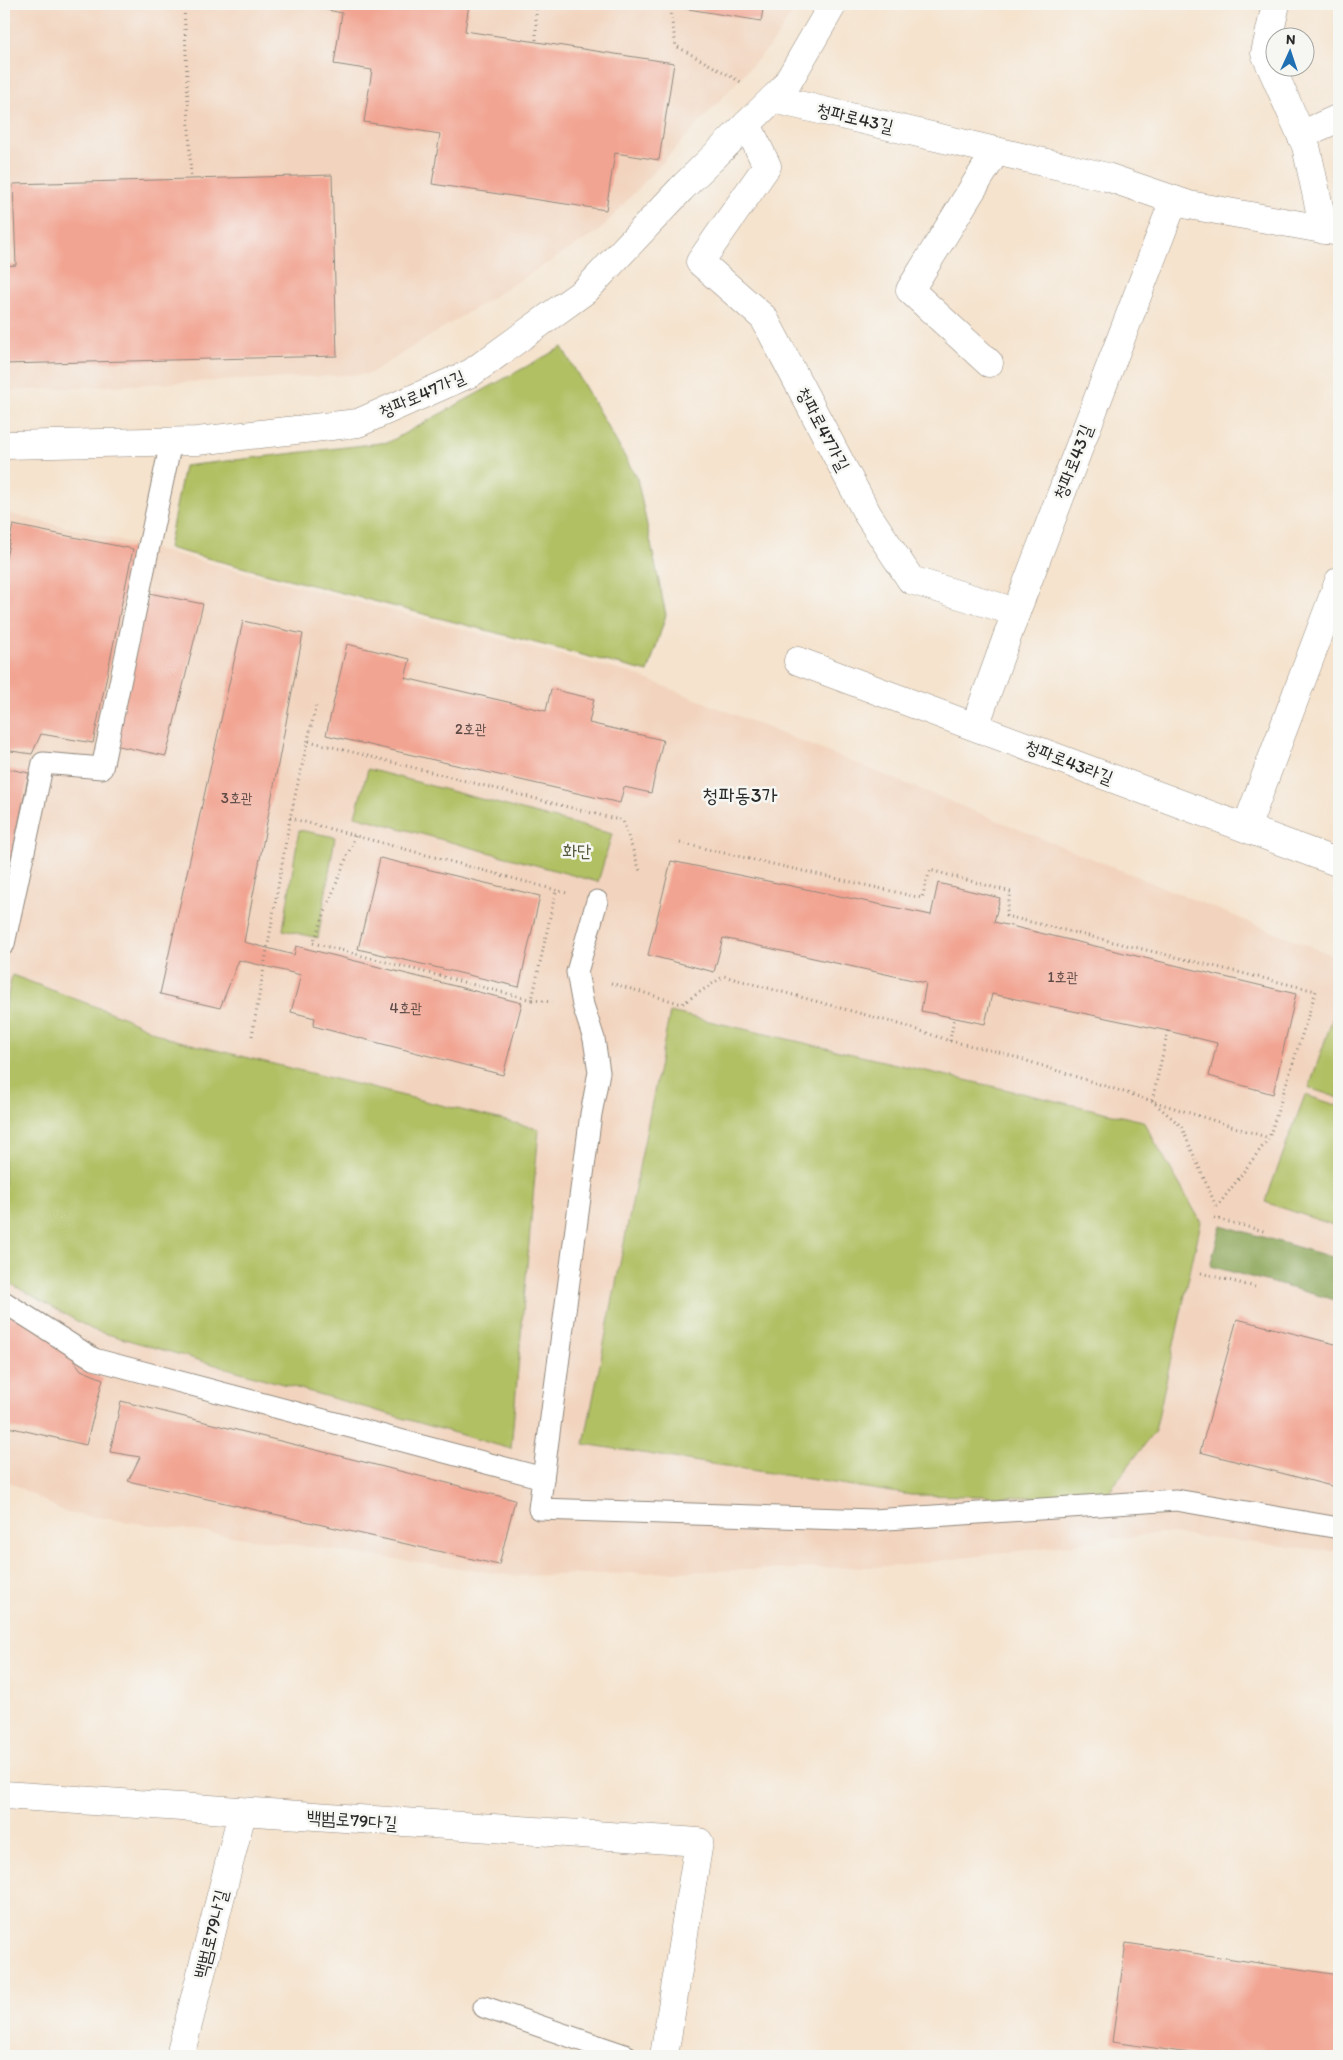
<svg xmlns="http://www.w3.org/2000/svg" width="1343" height="2060" font-family="Itim,'Poor Story',sans-serif">
  <style>
    .built { fill: #f2d4be }
    .green { fill: #b1c063; stroke: #6e7647 }
    .forest { fill: #8ca659; stroke: #5c6842 }
    .building { fill: #f2a492 }
    .lines { fill: none; stroke-linecap: round; stroke-linejoin: round }
    .service-casing { stroke: #90877c; stroke-width: 23 }
    .minor-casing { stroke: #90877c; stroke-width: 29 }
    .path { stroke: #90877c; stroke-width: 3; stroke-dasharray: 1 4; stroke-linecap: butt }
    .service { stroke: #fff; stroke-width: 21 }
    .minor { stroke: #fff; stroke-width: 28 }
    .labels { text-anchor: middle; dominant-baseline: central; stroke-width: 5; stroke-linejoin: round; paint-order: stroke }
    .number-label { font-size: 15px; fill: #5d4945 }
    .street-label { font-size: 18px; fill: #2b2b2b; stroke: #f6f6f2 }
    .park-label { font-size: 18px; fill: #53583c; stroke: #f6f6f2 }
    .quarter-label { font-size: 20px; fill: #2b2b2b; stroke: #f6f6f2 }
  </style>
  <rect width="100%" height="100%" fill="#f6f6f2"/>
  <filter id="ink" filterUnits="userSpaceOnUse"><feTurbulence type="fractalNoise" baseFrequency=".02" numOctaves="2"/><feDisplacementMap in="SourceGraphic" scale="10" xChannelSelector="R" yChannelSelector="G"/><feConvolveMatrix kernelMatrix="1 2 1 2 8 2 1 2 1" color-interpolation-filters="sRGB"/></filter>
  <filter id="wash" filterUnits="userSpaceOnUse"><feTurbulence type="fractalNoise" baseFrequency=".0096" numOctaves="4" result="noise"/><feDisplacementMap in="SourceGraphic" scale="20" xChannelSelector="R" yChannelSelector="G"/><feGaussianBlur stdDeviation="1.12" result="paint"/><feColorMatrix in="noise" values="0 0 0 0 0 0 0 0 0 0 0 0 0 0 0 0 0 1.4 0 .05"/><feComposite in="paint" operator="in"/></filter>
  <g filter="url(#wash)">
    <rect width="100%" height="100%" fill="#f5e3ce"/>
    <g class="built">
      <polygon points="4,4 798,4 772,44 599,231 369,374 4,391"/>
      <polygon points="7,513 148,547 634,674 1339,958 1339,1552 1161,1533 898,1566 517,1576 66,1513 4,1479 4,530"/>
    </g>
    <g class="green">
      <polygon points="562,347 637,478 666,615 648,672 168,548 184,466 389,442"/>
      <polygon points="368,769 612,834 598,882 355,816"/>
      <polygon points="299,830 335,837 318,938 283,930"/>
      <polygon points="12,975 123,1017 167,1038 539,1129 511,1449 93,1330 4,1280 4,1014"/>
      <polygon points="1337,1005 1339,1006 1339,1098 1309,1088"/>
      <polygon points="670,1012 1143,1121 1201,1222 1155,1431 1104,1498 911,1495 584,1444"/>
      <polygon points="1305,1095 1339,1106 1339,1227 1265,1202"/>
    </g>
    <polygon class="forest" points="1221,1225 1339,1259 1339,1301 1210,1266"/>
    <g id="blocks">
      <g class="building">
        <polygon points="308,4 469,4 465,31 674,63 659,160 615,153 606,210 432,184 440,134 364,122 372,70 334,64 342,13 308,6"/>
        <polygon points="676,4 764,4 761,21 676,7"/>
        <polygon points="332,175 337,356 4,364 4,266 16,265 13,184"/>
        <polygon points="13,525 133,549 93,743 41,734 32,754 4,750 4,567"/>
        <polygon points="149,593 203,604 166,756 114,745"/>
        <polygon points="243,621 303,634 244,942 294,955 296,946 522,1003 503,1075 313,1026 315,1018 291,1012 301,975 239,960 220,1008 160,994"/>
        <polygon points="347,644 410,659 405,678 546,711 551,689 594,699 589,723 663,740 651,793 624,787 620,803 326,735"/>
        <polygon points="4,768 29,773 5,888 4,888"/>
        <polygon points="380,858 540,896 519,987 358,949"/>
        <polygon points="671,861 931,915 938,883 1000,898 994,922 1296,994 1273,1094 1209,1076 1217,1043 1168,1031 992,994 985,1024 921,1011 926,983 723,938 714,972 648,955"/>
        <polygon points="4,1315 19,1317 56,1335 81,1370 103,1379 86,1445 4,1426"/>
        <polygon points="1237,1319 1339,1345 1339,1488 1200,1452"/>
        <polygon points="121,1401 515,1500 499,1565 128,1481 140,1457 110,1452"/>
        <polygon points="1126,1943 1339,1975 1339,2056 1210,2056 1112,2042"/>
      </g>
    </g>
  </g>
  <g filter="url(#ink)">
    <use href="#blocks" fill-opacity="0" stroke="#90877c" stroke-width="1"/>
    <g class="lines">
      <g class="service-casing">
        <g id="service">
          <polyline points="597,901 577,972 583,1005 594,1039 599,1072 591,1114 539,1509 873,1520 1176,1500 1339,1528"/>
          <polyline points="4,944 43,763 102,768 171,442"/>
          <polyline points="4,1302 94,1359 543,1478"/>
          <polyline points="484,2007 627,2056"/>
        </g>
      </g>
      <g class="minor-casing">
        <g id="minor">
          <polyline points="1276,4 1265,53 1306,146 1324,230"/>
          <polyline points="773,99 1107,177 1189,205 1339,232"/>
          <polyline points="747,124 767,166 700,262 764,318 868,515 911,580 1016,612"/>
          <polyline points="1301,135 1339,118"/>
          <polyline points="989,363 910,290 996,151"/>
          <polyline points="4,445 197,441 358,423 471,373 586,290 681,189 785,87 833,4"/>
          <polyline points="798,661 1339,863"/>
          <polyline points="975,726 1016,612 1174,200"/>
          <polyline points="1246,828 1339,581"/>
          <polyline points="4,1795 699,1842 664,2056"/>
          <polyline points="180,2056 242,1813"/>
        </g>
      </g>
      <g class="path">
        <polyline points="184,4 191,179"/>
        <polyline points="536,4 536,42"/>
        <polyline points="669,4 676,46 741,82"/>
        <polyline points="309,741 623,821 640,871"/>
        <polyline points="290,818 567,893"/>
        <polyline points="355,836 313,943 532,1000 556,890"/>
        <polyline points="680,843 922,898 930,870 1011,892 1006,916 1316,991 1269,1138 1217,1207"/>
        <polyline points="611,983 682,1004 724,976 906,1026 950,1041 999,1052 1152,1101 1181,1126 1216,1206"/>
        <polyline points="532,1000 552,1002"/>
        <polyline points="1168,1031 1152,1101 1269,1138"/>
        <polyline points="252,1036 290,818 316,705"/>
        <polyline points="950,1041 954,1018"/>
        <polyline points="1214,1218 1267,1232"/>
        <polyline points="1201,1273 1255,1287"/>
      </g>
      <use href="#service" class="service"/>
      <use href="#minor" class="minor"/>
    </g>
  </g>
  <g class="labels">
    <g class="number-label">
      <text x="471" y="729">2호관</text>
      <text x="237" y="798">3호관</text>
      <text x="1063" y="977">1호관</text>
      <text x="406" y="1008">4호관</text>
    </g>
    <g class="street-label">
      <text transform="translate(855 118) rotate(13)">청파로43길</text>
      <text transform="translate(422 394) rotate(-24)">청파로47가길</text>
      <text transform="translate(823 429) rotate(62)">청파로47가길</text>
      <text transform="translate(1073 462) rotate(-69)">청파로43길</text>
      <text transform="translate(1069 762) rotate(21)">청파로43라길</text>
      <text transform="translate(352 1820) rotate(4)">백범로79다길</text>
      <text transform="translate(211 1934) rotate(-76)">백범로79나길</text>
    </g>
    <g class="park-label">
      <text x="577" y="851">화단</text>
    </g>
    <g class="quarter-label">
      <text x="740" y="795">청파동3가</text>
    </g>
  </g>
  <rect width="1343" height="2060" fill="none" stroke="#f6f6f2" stroke-width="20"/>
  <g transform="translate(1290 52) rotate(3)"><circle r="24" fill="#f6f6f2" stroke="#a5a5a2"/>
  <path d="M0-4L9 19L0 12L-9 19Z" fill="#1f6fb2"/>
  <text y="-8" font-size="14" font-weight="bold" text-anchor="middle" fill="#2b2b2b">N</text>
  </g>
</svg>
